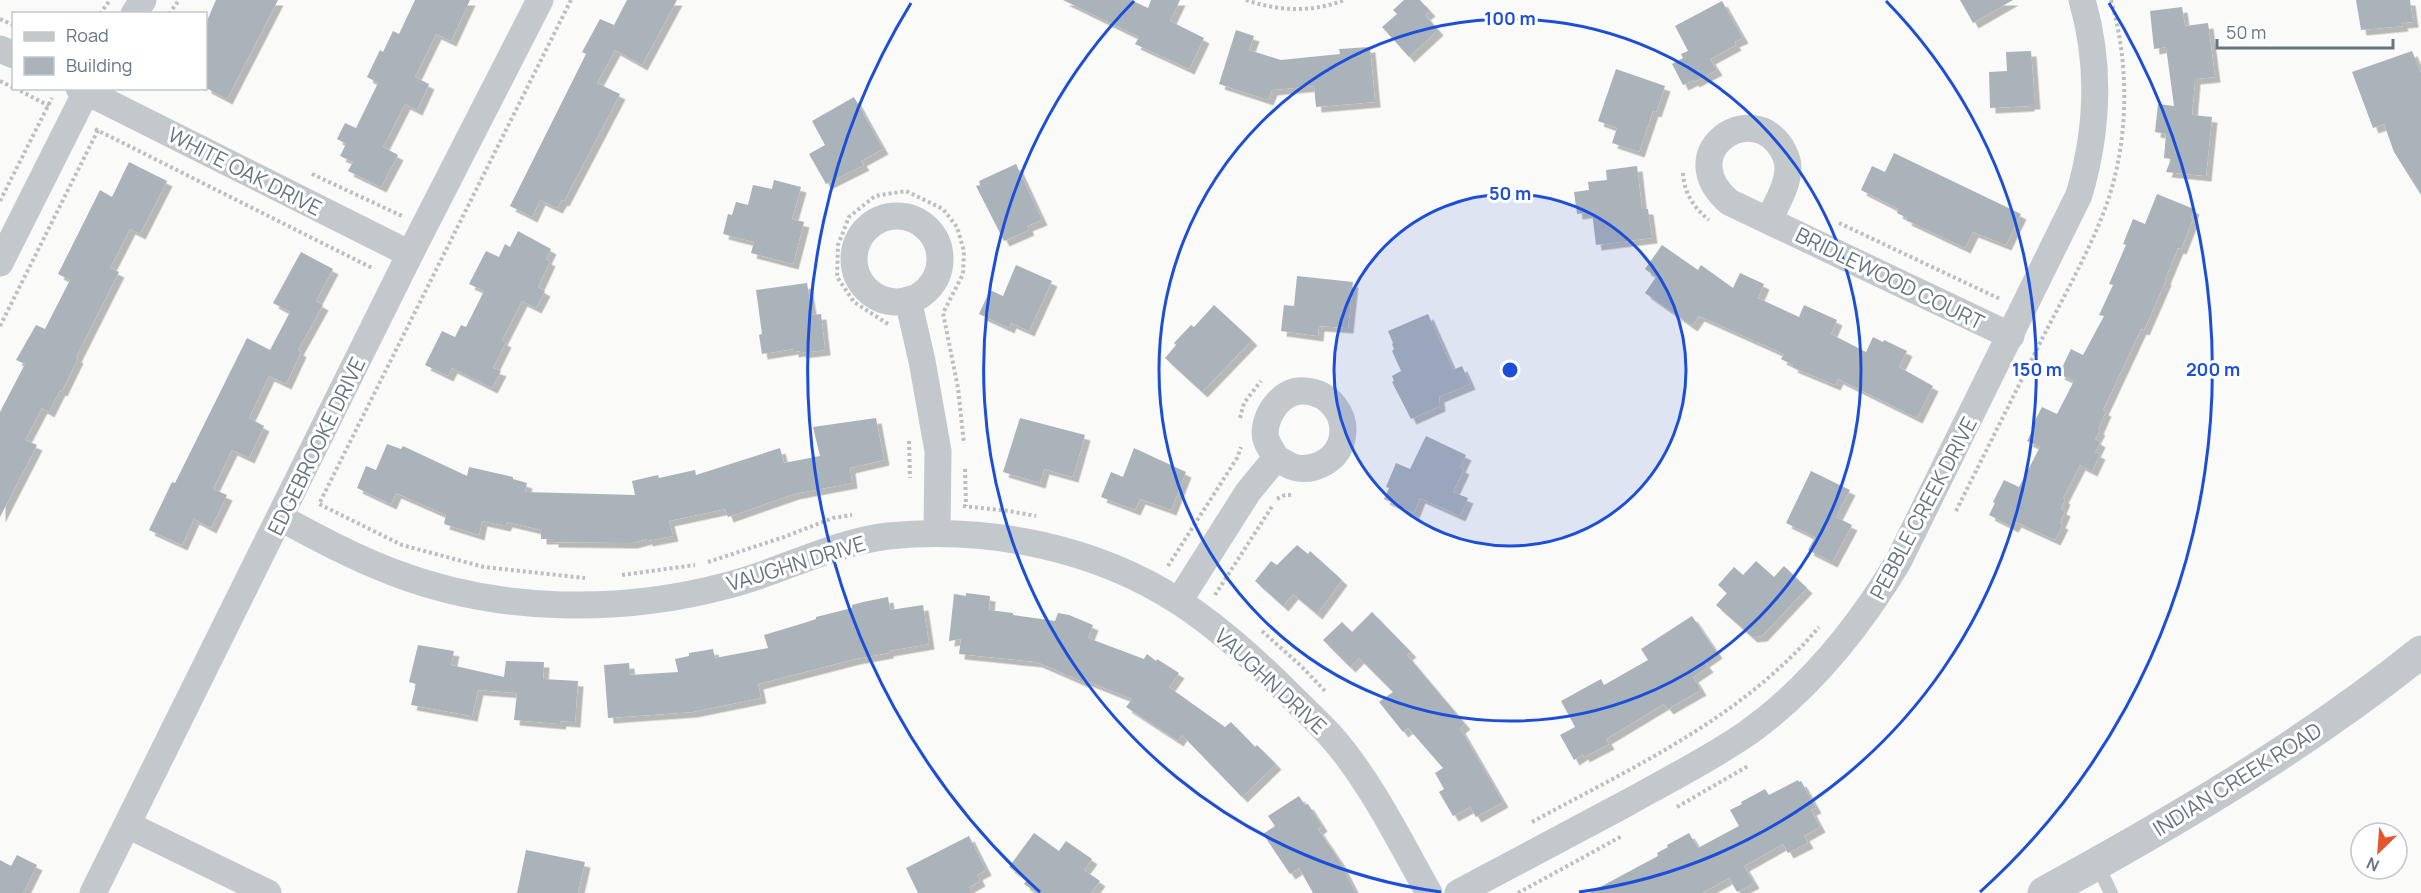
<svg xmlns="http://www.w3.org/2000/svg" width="2421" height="893" font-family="Manrope,sans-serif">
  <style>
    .building { fill: #aab3b9; filter: url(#shadow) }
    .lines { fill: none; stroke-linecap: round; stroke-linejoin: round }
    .path { stroke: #bbbfc2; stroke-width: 4; stroke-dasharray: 3 3; stroke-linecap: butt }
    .service { stroke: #c3c8cc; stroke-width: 14 }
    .minor { stroke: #c3c8cc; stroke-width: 27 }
    .tertiary { stroke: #c3c8cc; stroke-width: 33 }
    .ring { fill: none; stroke: #1d4ed8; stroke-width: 3 }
    .labels { text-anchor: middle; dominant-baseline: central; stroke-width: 6; stroke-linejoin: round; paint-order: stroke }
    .street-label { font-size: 21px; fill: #657683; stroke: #fff }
    .centre { fill: #1d4ed8; stroke: #fff; stroke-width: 3 }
    .ring-label { font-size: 18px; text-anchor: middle; font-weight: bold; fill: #1d4ed8; stroke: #fff; stroke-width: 6; stroke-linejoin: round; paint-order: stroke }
  </style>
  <defs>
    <filter id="shadow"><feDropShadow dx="5.5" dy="5.5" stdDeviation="0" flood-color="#0004"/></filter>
  </defs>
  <rect width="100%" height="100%" fill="#fafaf8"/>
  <g class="building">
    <polygon points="216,0 278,0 227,99 206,88 206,23"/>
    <polygon points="415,0 470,0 451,41 436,34 415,77 429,84 417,110 405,104 383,147 398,155 381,187 348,171 353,162 340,156 346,144 337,139 345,123 356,128 378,83 367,77 380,50 383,52 393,31 399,34"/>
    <polygon points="627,0 677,0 642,65 615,50 597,83 620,94 564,201 562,200 557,208 540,200 532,217 510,206 586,54 582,52 600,19 614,25"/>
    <polygon points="1063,0 1131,0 1148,8 1151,0 1180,0 1170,21 1204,38 1189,69 1135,44 1139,37"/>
    <polygon points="1404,0 1420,0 1430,11 1425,15 1438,30 1409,57 1382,27 1397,14 1393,10"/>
    <polygon points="1960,0 2013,0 1973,23"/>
    <polygon points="2356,0 2410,0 2413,22 2402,23 2403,26 2361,30"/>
    <polygon points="1722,1 1743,38 1734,42 1736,45 1710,59 1717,70 1694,82 1693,80 1683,85 1672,64 1683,58 1681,54 1688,51 1675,26"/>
    <polygon points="2182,7 2185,26 2208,23 2215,77 2195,79 2192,115 2212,117 2206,176 2166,172 2171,159 2164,158 2166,134 2155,132 2158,104 2174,106 2166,47 2154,49 2150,11"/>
    <polygon points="1236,30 1254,36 1249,50 1281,60 1340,54 1339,49 1370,47 1375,102 1316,107 1314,86 1272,90 1268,100 1219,84"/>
    <polygon points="2031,51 2035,104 2029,104 2029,106 1990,108 1989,72 2007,71 2006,52"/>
    <polygon points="2412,51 2421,73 2421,195 2394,152 2384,124 2373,128 2352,72"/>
    <polygon points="1616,69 1665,86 1656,112 1653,111 1639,152 1612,143 1617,128 1598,121"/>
    <polygon points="854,97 883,149 861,161 864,165 826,184 809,154 825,145 812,121"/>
    <polygon points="1894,153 2021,214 2006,245 1973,232 1965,248 1906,220 1907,218 1897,213 1898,209 1861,190 1872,166 1885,172"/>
    <polygon points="129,162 167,181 140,234 130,229 110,268 119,272 76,357 78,358 62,391 60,390 49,412 42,408 25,440 37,445 0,517 0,412 25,364 16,360 36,325 45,329 70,280 58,274 100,190 112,197"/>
    <polygon points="1016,164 1042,220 1027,226 1029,230 1004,241 976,186 980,185 979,181"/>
    <polygon points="1637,166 1642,209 1648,209 1652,238 1596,245 1592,212 1577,214 1574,192 1589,190 1588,182 1607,180 1606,170"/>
    <polygon points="774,180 801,187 792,219 804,222 793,264 751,253 754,242 723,234 728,214 732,215 736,202 748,205 753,185 772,189"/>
    <polygon points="2157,194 2194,209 2191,218 2193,219 2181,249 2178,248 2165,279 2166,280 2144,330 2141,329 2103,410 2106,411 2098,429 2100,430 2095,439 2100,442 2095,452 2100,454 2092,471 2080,465 2063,498 2065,499 2061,509 2065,511 2060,523 2063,524 2055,540 2016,522 2013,527 1989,515 1995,503 1993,502 2004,480 2019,487 2040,447 2027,441 2033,429 2031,428 2042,407 2057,414 2074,381 2059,374 2071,349 2083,355 2104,316 2099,315 2113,285 2109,284 2126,245 2123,244 2133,219 2145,224"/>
    <polygon points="518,231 551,249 546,259 550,261 538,287 545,291 536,308 522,301 502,340 506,342 493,368 501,371 492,388 452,368 448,376 425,365 442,331 455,337 461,325 466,327 484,291 469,284 486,251 499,257 505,244 510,247"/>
    <polygon points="1662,245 1698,270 1701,265 1733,288 1740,273 1764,284 1758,298 1799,317 1804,305 1837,320 1831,334 1866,352 1873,337 1883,342 1884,340 1907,351 1899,367 1933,386 1917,418 1838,379 1835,385 1792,367 1793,365 1781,359 1784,354 1699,316 1692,326 1645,293 1656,277 1645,269"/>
    <polygon points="301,252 333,269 316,301 323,305 298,350 301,352 286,384 269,376 249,418 264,426 249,458 232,450 213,489 227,495 211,528 194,519 182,545 149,530 172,482 175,483 247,338 270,350 290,312 273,303"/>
    <polygon points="1016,265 1052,281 1029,331 1011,323 1009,328 979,314 990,290 1003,296"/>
    <polygon points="1297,276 1353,282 1348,328 1319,326 1318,336 1281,331 1284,305 1294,306"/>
    <polygon points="807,283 812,315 821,314 825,350 800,353 800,351 793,352 793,349 762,354 759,335 762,334 756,290"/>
    <polygon points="1214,305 1252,340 1202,392 1165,358 1176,345 1174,343 1191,325 1194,327"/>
    <polygon points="1428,314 1453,370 1462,366 1470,384 1439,397 1440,406 1411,419 1392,382 1394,381 1392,376 1401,371 1392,351 1394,349 1392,344 1393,343 1388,331"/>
    <polygon points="876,418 884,460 850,468 852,483 794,494 728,517 725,509 669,521 673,536 647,541 647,539 632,543 553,542 553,539 541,539 541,530 507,522 505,526 482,521 479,535 444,524 446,515 396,493 391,504 357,488 366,466 376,470 387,444 401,449 403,446 467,476 469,467 513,477 513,479 527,483 525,492 635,495 632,481 658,475 659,478 695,470 696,475 780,448 784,463 820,456 813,427"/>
    <polygon points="1020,418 1085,435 1073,477 1044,469 1040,483 1003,472"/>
    <polygon points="1426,436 1466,455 1460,467 1464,469 1453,492 1468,498 1460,516 1420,498 1414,513 1384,499 1389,488 1386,487 1396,463 1410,469"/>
    <polygon points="1134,448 1186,472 1171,510 1140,499 1135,510 1101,497 1111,472 1123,477"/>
    <polygon points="1811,471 1850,490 1836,517 1852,525 1832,562 1808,550 1815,537 1786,523"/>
    <polygon points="1297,545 1308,554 1310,551 1342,580 1317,614 1293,594 1283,606 1255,581 1271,561 1277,565"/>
    <polygon points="1756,561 1774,577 1784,566 1807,588 1762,636 1752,637 1716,605 1727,593 1718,585 1734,567 1743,575"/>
    <polygon points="966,593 990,596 989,610 1013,613 1013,615 1055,621 1058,613 1069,615 1093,625 1088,638 1144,659 1147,654 1156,661 1157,659 1179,673 1169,687 1225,727 1231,722 1255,747 1257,745 1276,764 1242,797 1182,735 1178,741 1126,707 1132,699 1084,680 1083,682 1037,662 959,654 961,639 949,641 954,594 966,596"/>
    <polygon points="888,597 890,610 923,605 929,644 888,651 888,653 855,659 758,684 761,698 692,712 608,718 604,665 629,663 630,675 678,672 675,659 689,656 689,653 713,649 715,658 768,648 764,635 804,623 816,619 816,617 852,608 852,605 863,602"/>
    <polygon points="1372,612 1411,652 1407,655 1465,724 1460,728 1503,802 1476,817 1470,807 1453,816 1439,792 1444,789 1435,773 1443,768 1408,728 1403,732 1379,702 1393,692 1359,658 1350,667 1323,640 1342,622 1352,632"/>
    <polygon points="1692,616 1717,653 1704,662 1708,667 1693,677 1701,690 1668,709 1664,704 1606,739 1609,744 1584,757 1583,754 1574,760 1560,735 1575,727 1561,701 1601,679 1604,685 1648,660 1641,649"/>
    <polygon points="418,645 454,651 451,665 504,677 506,661 544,662 543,679 578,681 575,722 561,721 560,724 514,720 517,693 478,690 472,716 411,705 416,684 409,682"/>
    <polygon points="1798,780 1799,782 1801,781 1816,808 1811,810 1820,827 1804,836 1808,843 1788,853 1783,844 1744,866 1754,883 1737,892 1729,878 1702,893 1589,893 1658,856 1657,853 1668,847 1667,845 1689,833 1698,848 1739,826 1730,810 1742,804 1741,802 1765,789 1769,795"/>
    <polygon points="1299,796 1305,805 1308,804 1322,826 1318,829 1339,860 1356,893 1313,893 1299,868 1290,874 1263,834 1275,826 1268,816"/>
    <polygon points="1034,833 1059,851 1066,841 1092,859 1084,870 1100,881 1091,893 1037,893 1024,884 1027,880 1009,867"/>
    <polygon points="969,836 986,870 977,875 980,881 969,887 972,893 918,893 906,868"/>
    <polygon points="526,850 585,862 578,893 517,893"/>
    <polygon points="17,855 37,865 23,893 0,893 0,860 11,866"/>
  </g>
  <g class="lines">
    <g class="path">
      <polyline points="571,0 319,504 402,545 484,567 585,578"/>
      <path d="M1246,0C1278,11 1312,13 1344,0"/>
      <polyline points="100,14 110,0"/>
      <polyline points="169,14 179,0"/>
      <polyline points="0,19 13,25"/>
      <polyline points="0,81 14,88"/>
      <polyline points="15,88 49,106"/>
      <polyline points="95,129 374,269"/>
      <path d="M1683,173C1684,193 1694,208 1709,220"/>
      <polyline points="312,174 402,216"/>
      <polyline points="0,201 52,98"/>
      <polyline points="1839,223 2000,299"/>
      <polyline points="888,324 854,302 837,277 838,245 849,217 875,196 906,191 943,209 957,227 964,251 963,274 943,313 958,388 964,444"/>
      <polyline points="0,326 98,130"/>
      <polyline points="1240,418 1244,403 1261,381"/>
      <polyline points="909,441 910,478"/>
      <polyline points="965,469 966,506"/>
      <polyline points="1277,499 1285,495 1292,495"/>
      <polyline points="963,506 1009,511 1036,516"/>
      <path d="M1956,511C1985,453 2014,395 2043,337C2063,298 2085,259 2101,219C2129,152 2131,69 2111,0"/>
      <polyline points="708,562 784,537 833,518 852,515"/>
      <polyline points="1168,566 1237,458 1241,447"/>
      <polyline points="622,575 695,565"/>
      <polyline points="1215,595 1273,505"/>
      <polyline points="1262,631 1301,666 1326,692"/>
      <polyline points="1677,807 1748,766"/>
      <path d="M1532,822C1635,766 1742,718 1819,627"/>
      <polyline points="1518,893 1622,836"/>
    </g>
    <polyline class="service" points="2097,864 2111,893"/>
    <g class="minor">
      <polyline points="134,14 143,0"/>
      <polyline points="0,49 14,55"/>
      <polyline points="79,88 410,254"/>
      <circle cx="897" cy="259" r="43"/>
      <path d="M1769,220C1776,204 1788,186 1788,168C1788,159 1783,149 1778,143C1746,102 1674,154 1729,202L2011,336"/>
      <polyline points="0,263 88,88"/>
      <polyline points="908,300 922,361 938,451 937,532"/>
      <path d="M281,518C318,538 355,558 395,573C500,613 621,614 729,585C783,571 831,543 888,536C987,526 1096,547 1181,603C1222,630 1258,663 1292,697C1305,710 1318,722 1330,735C1370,780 1399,840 1429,893"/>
      <path d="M1179,601L1248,492L1276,458C1282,461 1290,467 1297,468C1316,471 1338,459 1342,439C1347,415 1330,393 1305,391C1283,389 1266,412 1265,433C1265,442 1272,450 1276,458"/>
      <polyline points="128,825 268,893"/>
      <polyline points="93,893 410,254 540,0"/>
      <path d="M1458,893C1514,863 1570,833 1627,803C1668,780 1710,759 1749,732C1811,687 1859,627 1898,562L2079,195C2098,130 2101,65 2082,0"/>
    </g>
    <path class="tertiary" d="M2044,893C2175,821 2304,746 2421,652"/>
  </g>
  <circle cx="1510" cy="370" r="176" fill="#1d4ed8" fill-opacity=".12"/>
  <g class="ring">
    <circle cx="1510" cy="370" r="176"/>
    <circle cx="1510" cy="370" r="351"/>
    <path d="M1441 892A527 527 0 0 1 1134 1M1886 1A527 527 0 0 1 1579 892"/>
    <path d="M1040 892A703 703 0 0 1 911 3M2109 3A703 703 0 0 1 1980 892"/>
  </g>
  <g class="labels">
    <g class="street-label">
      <text transform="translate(245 171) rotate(27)">WHITE OAK DRIVE</text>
      <text transform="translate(1890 278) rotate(26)">BRIDLEWOOD COURT</text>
      <text transform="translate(316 446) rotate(-64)">EDGEBROOKE DRIVE</text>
      <text transform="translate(1923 508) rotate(-62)">PEBBLE CREEK DRIVE</text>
      <text transform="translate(796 563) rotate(-17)">VAUGHN DRIVE</text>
      <text transform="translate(1271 681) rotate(43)">VAUGHN DRIVE</text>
      <text transform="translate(2237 779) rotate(-32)">INDIAN CREEK ROAD</text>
    </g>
  </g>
  <circle cx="1510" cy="370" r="9" class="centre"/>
  <g class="ring-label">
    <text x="1510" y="25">100 m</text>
    <text x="1510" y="200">50 m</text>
    <text x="2037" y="376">150 m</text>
    <text x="2213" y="376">200 m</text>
  </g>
  <rect x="12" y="12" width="195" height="78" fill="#ffffff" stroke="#c1c8cd" stroke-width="1.5"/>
  <rect x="24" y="32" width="30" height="9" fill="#c3c8cc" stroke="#c1c8cd" stroke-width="1.5"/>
  <text x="66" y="42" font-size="18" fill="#657683">Road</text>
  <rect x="24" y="57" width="30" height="18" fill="#aab3b9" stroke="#c1c8cd" stroke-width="1.5"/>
  <text x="66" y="72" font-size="18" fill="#657683">Building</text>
  <g transform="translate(2379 851) rotate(205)"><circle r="28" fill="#ffffff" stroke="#c1c8cd" stroke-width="1.5"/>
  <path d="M0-4.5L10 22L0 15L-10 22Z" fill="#e4572e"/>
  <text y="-9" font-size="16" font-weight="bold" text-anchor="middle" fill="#657683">N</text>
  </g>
  <path d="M2217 39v9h176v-9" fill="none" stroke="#657683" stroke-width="3"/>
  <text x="2226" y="39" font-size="18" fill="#657683" stroke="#ffffff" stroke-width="4.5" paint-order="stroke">50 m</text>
</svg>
